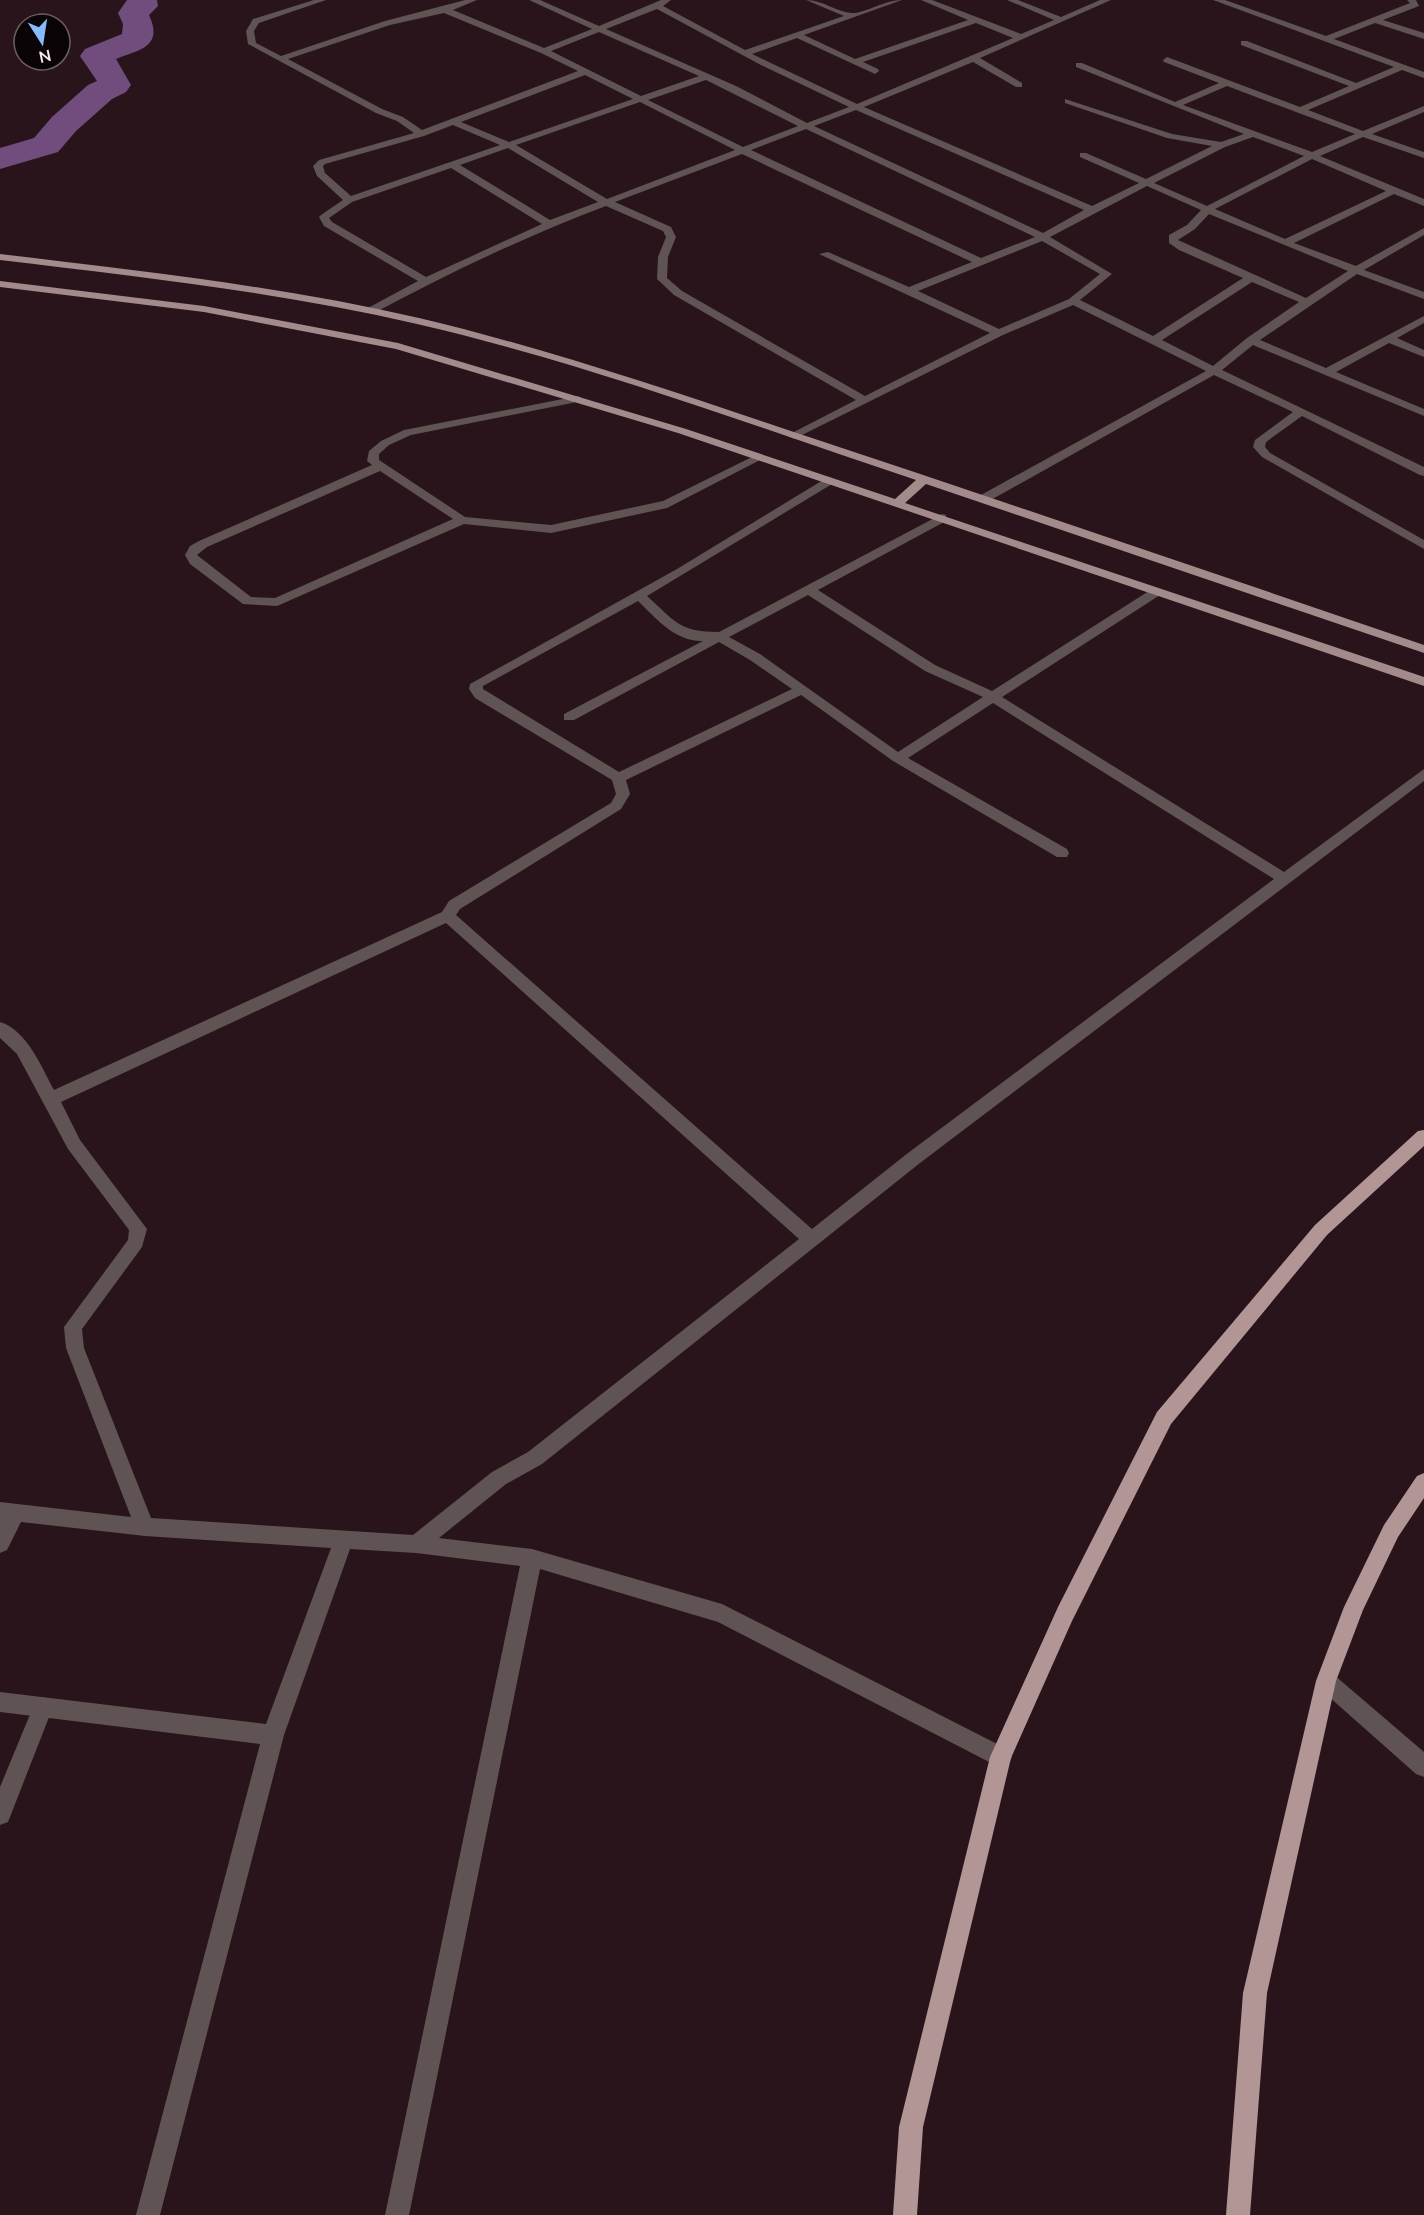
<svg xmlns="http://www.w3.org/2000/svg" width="1424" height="2215" font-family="Mulish,sans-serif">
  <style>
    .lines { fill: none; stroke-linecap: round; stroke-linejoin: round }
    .river { fill: #714d7e; fill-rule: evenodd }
    .service { fill: #5f5353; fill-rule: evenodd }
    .minor { fill: #5f5353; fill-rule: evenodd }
    .primary { fill: #a48b8b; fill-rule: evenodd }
    .trunk { fill: #b29696; fill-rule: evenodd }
  </style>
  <rect width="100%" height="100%" fill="#29141b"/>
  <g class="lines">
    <path class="river" d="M127,0H157L158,6L149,15C164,47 139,50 116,59L131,85L126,92L112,99L76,131L58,152L0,169V148L34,138L52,117L88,85L97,81L80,56L85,49L122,34L123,24L118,13Z"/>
    <polygon class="service" points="43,1697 50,1700 53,1707 8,1822 0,1825 0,1787 36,1700"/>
    <g class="minor">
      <path d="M314,0H326L259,23L254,31L256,43L281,56L385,21L465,0H477L453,10L544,48L592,29L529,0H540L599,26L661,0H671L663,6L745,50L844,16L806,0C823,0 836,12 852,13C864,14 884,0 902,0L804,35L855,59L968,20L921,0H932L1021,34L1054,20L1007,0H1018L1061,17L1100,0H1111L980,58L1022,83V87H1016L973,62L864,107L1092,206L1139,183L1080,157V153H1086L1146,179L1212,146L1167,138L1065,103V99L1172,134L1221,142L1244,134L1076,67V63H1082L1175,102L1219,83L1164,62L1163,60L1167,57L1300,107L1349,86L1241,45V41H1247L1356,83L1394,67L1213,0H1225L1326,36L1410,3L1407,0H1416L1419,6L1383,20L1424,33V39L1375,23L1334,39L1424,72V78L1402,70L1308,110L1363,131L1424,106V112L1372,134L1424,152V158L1363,137L1320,156L1424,199V206L1394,194L1294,243L1356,266L1424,228V235L1364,270L1424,292V299L1357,274L1260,340L1326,368L1424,316V323L1397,338L1424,350V357L1389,343L1336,372L1424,409V416L1253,345L1222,370L1424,467V476L1420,475L1302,416L1266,442L1265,447L1270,453L1424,540V549L1262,457L1253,447L1255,440L1293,412L1214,375L989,501H981V495L1206,371L1073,305L1003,335L794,439L788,436L790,434L856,400L674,295L657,279L658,257L666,237L663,231L606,206C526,236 449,273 374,313H366V309L418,281L324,226L319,217L321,215L343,200L317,176L313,166L319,160L414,133L397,121L376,113L248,44L246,31L253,19ZM657,9L759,64L849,107L807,123L736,86L606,29ZM444,13L541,53L578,71L422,130L403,117L382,109L288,59L390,25ZM976,23L1013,38L857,104L752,54L797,38L875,74L879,71L878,69L863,62ZM599,32L699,76L641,96L551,51ZM585,75L633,99L509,142L461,122ZM706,80L798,126L743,147L648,100ZM1227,86L1355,134L1312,152L1183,105ZM640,102L735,150L607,199L516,145ZM856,110L1084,210L1043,233L814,126ZM453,125L500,145L351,196L325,173L323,166L325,164L424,136ZM806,129L1035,237L981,258L751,150ZM1253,137L1304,156L1207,206L1154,183L1225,147ZM508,148L598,202L550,220L460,165ZM742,154L972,262L909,287L828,252L819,254L990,333L865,396L682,291L667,278L668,257L676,237L671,227L615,202ZM1312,159L1386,191L1285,239L1215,209ZM451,168L542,224L426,277L332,222L329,218L352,202ZM1147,186L1201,210L1187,225L1169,235V243L1179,250L1243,278L1153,336L1080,300L1112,274L1050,237ZM1209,214L1348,271L1306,298L1178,240L1195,229ZM1042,241L1100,274L1069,299L999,329L918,291ZM1252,282L1299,302L1247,338L1213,366L1162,340Z"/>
      <path d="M578,396L584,399L582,401L411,435L389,445L379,454V460L465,517L551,525L663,501L756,455L766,457L667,508L551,533L464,524L277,606L243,604L190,564L185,555L190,546L199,541L372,465L367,461L369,451L381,441L404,430ZM380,471L453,519L275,598L251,597L197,555L207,547Z"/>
      <path d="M828,477L832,478V484L647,596C675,621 679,632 719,632L942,514L946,515V521L818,590L935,665L992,691L1152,589H1160V595L1002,697L1284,872L1424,769V781L920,1163L542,1464L506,1484L439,1538L532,1549L722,1604L1009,1750L1012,1757L1009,1764L1001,1768L993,1764L718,1622L540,1569L409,2215H385L520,1566L416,1553L350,1549L284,1735L160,2215H136L260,1744L0,1712V1692L266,1724L331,1548L145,1536L21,1522L7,1550L0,1553V1502L131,1517L66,1348L64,1327L128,1240L129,1230L68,1149L17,1054L0,1038V1022C27,1030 42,1068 54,1090L442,912L449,901L611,803L616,794L612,780L475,698L469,689L470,684L677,569ZM808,595L925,671L983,697L898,752L760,654L729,637ZM638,601C656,618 675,642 703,641L564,714V720H574L719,642L750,660L792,689L619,772L483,689V686ZM801,695L893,761L1057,857H1067L1069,853L1067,849L908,758L993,703L1274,879L908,1153L812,1229L456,915L460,909L621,809L630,794L626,780ZM446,923L799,1239L528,1452L492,1472L413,1535L151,1518L84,1348L82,1329L142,1247L147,1229L80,1140L61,1102Z"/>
      <polygon points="1326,1671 1333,1674 1424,1752 1424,1777 1416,1774 1319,1688 1316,1681 1319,1674"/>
    </g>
    <path class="primary" d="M0,254C140,271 281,286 419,318C554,350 686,396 818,440C1020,507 1222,576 1424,645V653L926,484L905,503L1424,677V686L678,433L396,349L204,312L0,287V281L204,306L398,343L686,429L895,499L916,480C751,425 586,363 417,324C280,292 140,277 0,260Z"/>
    <g class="trunk">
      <polygon points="1424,1130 1424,1146 1327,1235 1171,1424 1072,1621 1011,1758 923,2127 917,2215 893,2215 899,2127 990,1757 1058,1607 1157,1412 1315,1225 1418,1131"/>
      <polygon points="1424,1473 1424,1498 1398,1537 1363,1610 1336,1681 1267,1993 1250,2215 1226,2215 1243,1993 1316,1681 1344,1607 1384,1525 1417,1476"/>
    </g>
  </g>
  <g transform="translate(42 42) rotate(168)"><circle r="28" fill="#0b0406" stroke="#6a6063" stroke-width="1.5"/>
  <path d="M0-4.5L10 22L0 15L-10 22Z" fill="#87bbfb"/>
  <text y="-9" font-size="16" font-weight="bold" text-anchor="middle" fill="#f9eaee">N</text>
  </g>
</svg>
